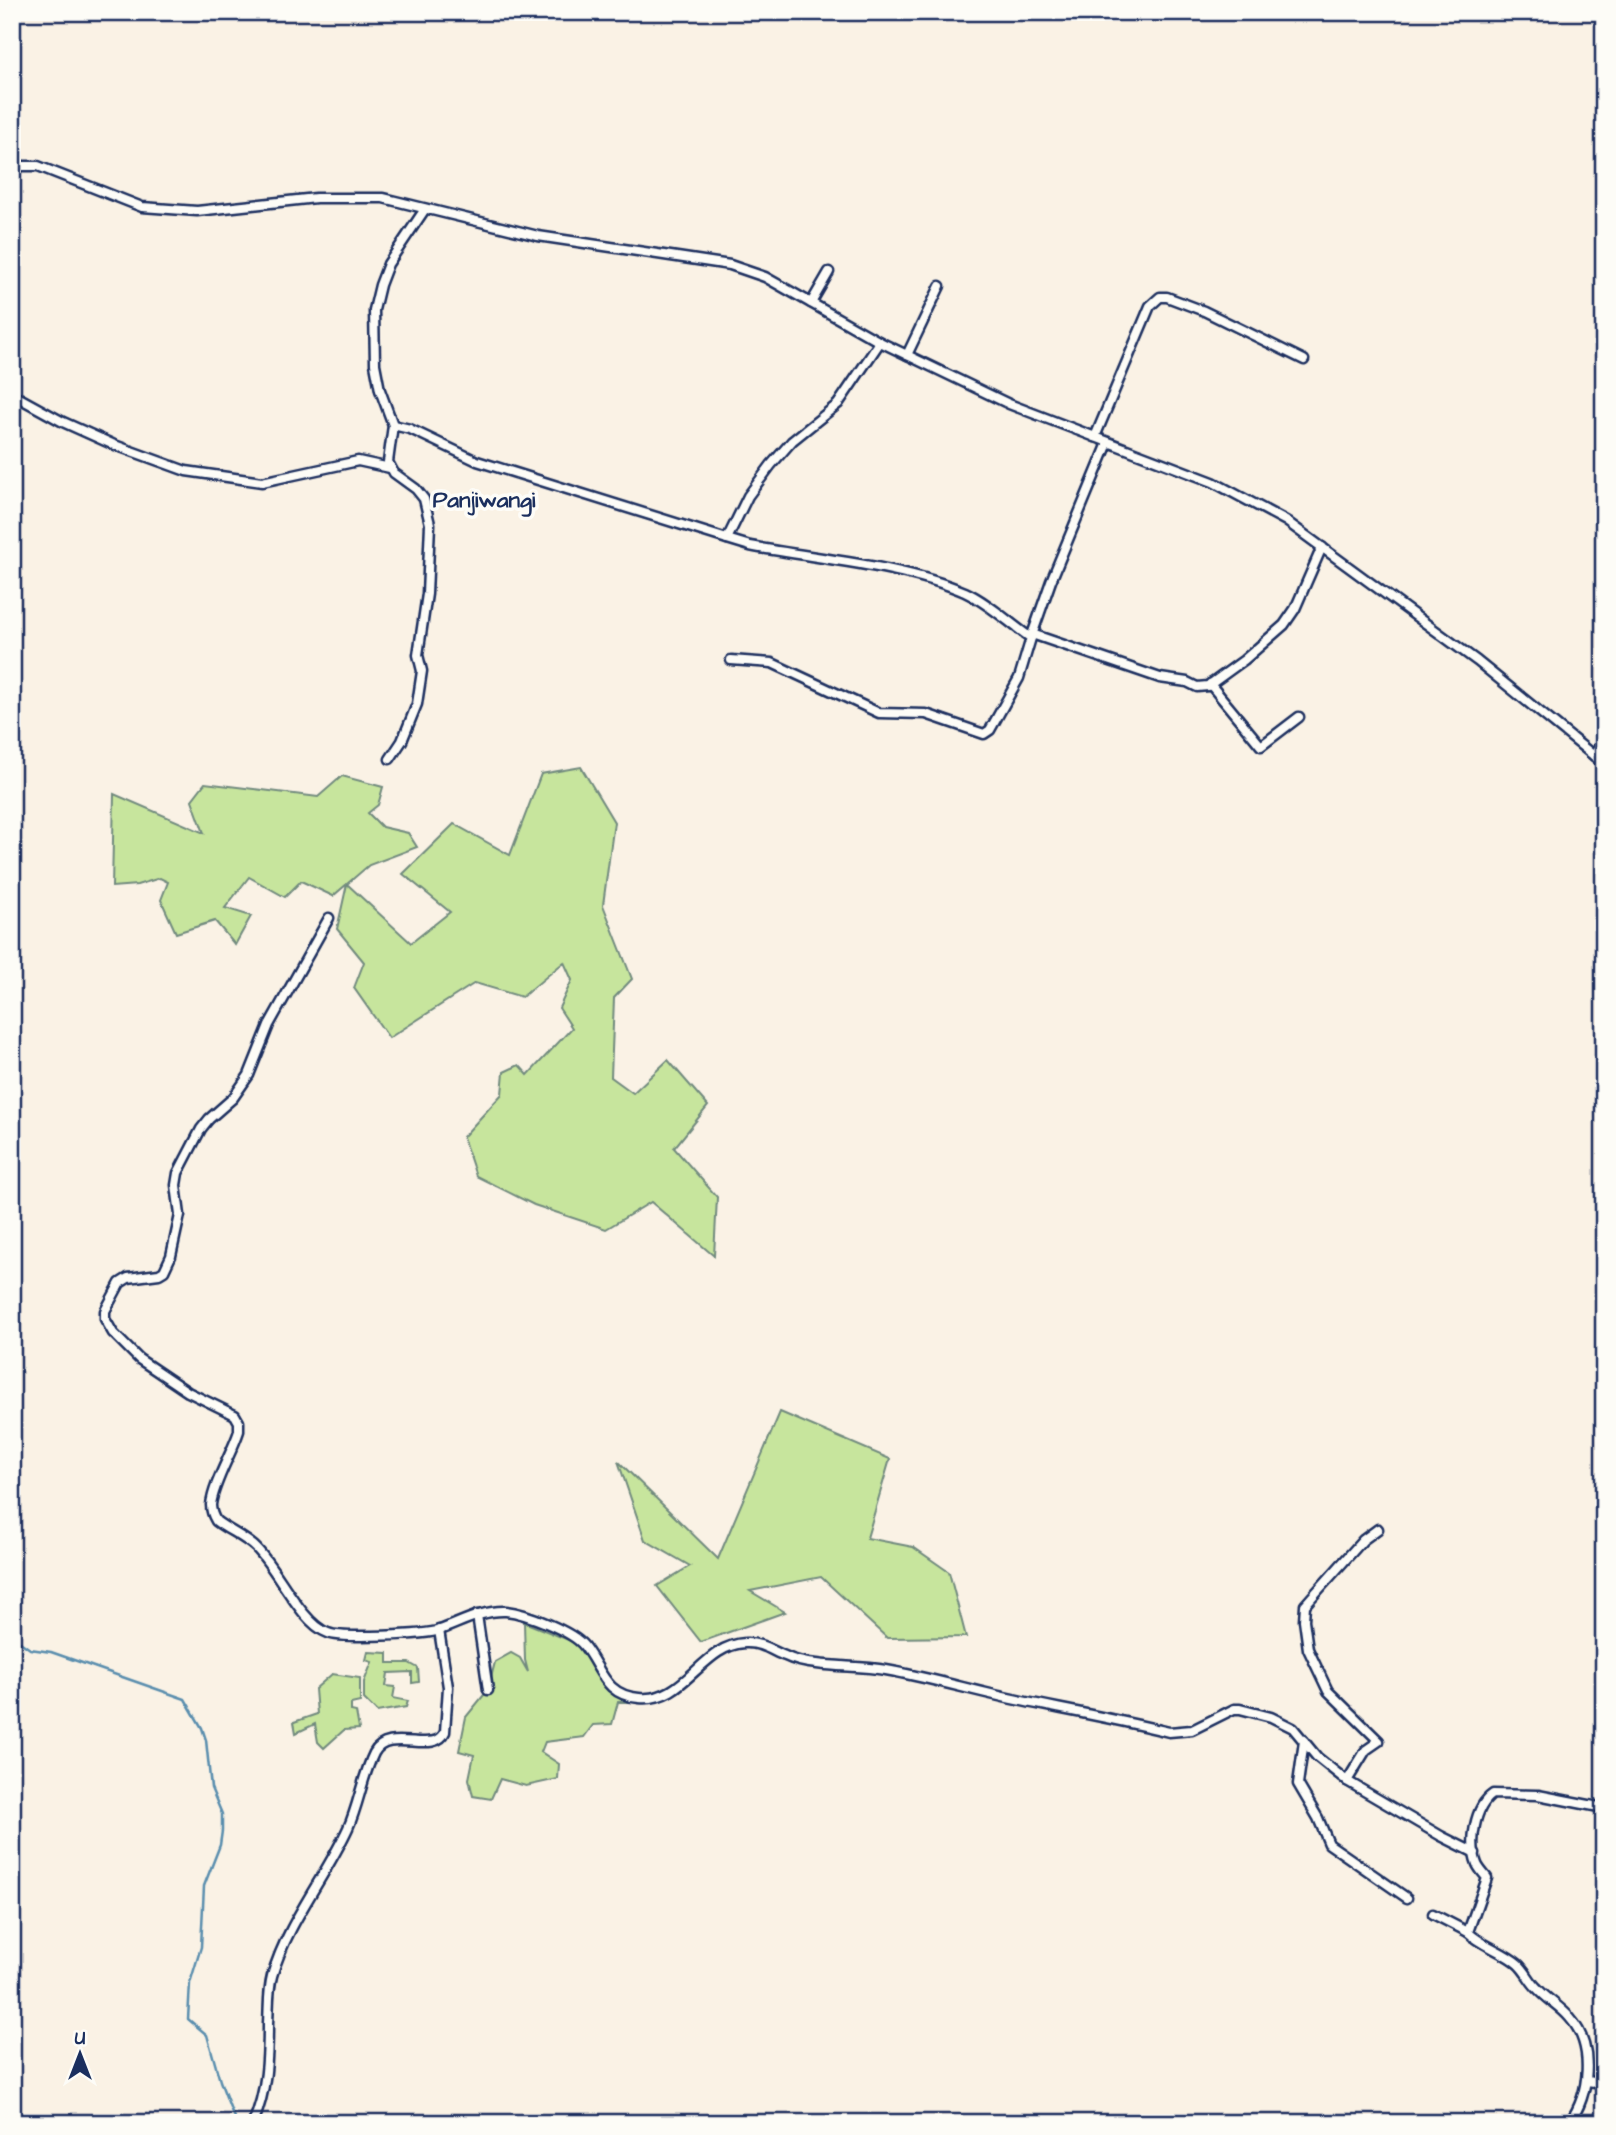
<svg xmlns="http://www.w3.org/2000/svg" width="1616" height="2135" font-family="'Architects Daughter',sans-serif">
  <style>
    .green { fill: #c7e59d; stroke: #718a7e; stroke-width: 2 }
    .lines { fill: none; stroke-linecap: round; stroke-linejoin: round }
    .stream { stroke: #5a8eae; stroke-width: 2.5 }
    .street-casing { stroke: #1b2f5e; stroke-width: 13 }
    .street { stroke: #fdfcf7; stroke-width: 8 }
    .labels { text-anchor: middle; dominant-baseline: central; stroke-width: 7; stroke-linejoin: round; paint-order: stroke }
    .quarter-label { font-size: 23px; font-weight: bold; fill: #1b2f5e; stroke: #fdfcf7 }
  </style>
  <rect width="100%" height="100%" fill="#faf2e5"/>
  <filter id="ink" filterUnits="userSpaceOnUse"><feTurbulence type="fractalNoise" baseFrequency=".0143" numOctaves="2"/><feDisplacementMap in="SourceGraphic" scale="14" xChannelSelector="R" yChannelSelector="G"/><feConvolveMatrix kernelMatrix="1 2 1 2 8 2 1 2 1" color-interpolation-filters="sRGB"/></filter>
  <g filter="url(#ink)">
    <g class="green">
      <polygon points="581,767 614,822 603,905 632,979 614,998 611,1077 633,1093 668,1060 708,1106 674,1148 717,1197 714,1256 651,1202 606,1229 534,1205 476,1176 463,1137 502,1094 504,1072 519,1065 528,1075 572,1028 559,1008 572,980 564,962 522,997 475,983 389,1038 354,988 364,962 337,929 347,884 333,896 301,881 285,897 249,877 225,908 251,916 235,945 215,921 176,933 161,900 168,882 160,878 137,885 112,887 114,794 204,833 192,800 205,783 318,797 342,776 383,787 378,805 368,813 382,827 408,833 417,847 369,865 347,884 411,943 450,912 403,874 454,824 510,855 541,774"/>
      <polygon points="780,1412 890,1459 867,1538 913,1547 949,1572 966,1637 887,1638 821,1577 750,1591 785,1612 701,1642 657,1586 690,1566 645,1540 618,1461 718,1559"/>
      <polygon points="524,1622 576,1643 632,1702 618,1702 612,1724 593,1725 584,1737 545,1742 541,1752 559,1764 558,1779 526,1786 500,1779 491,1799 473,1796 469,1779 474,1755 459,1751 466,1717 488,1690 495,1662 511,1653 520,1658 528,1672 525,1660"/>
      <polygon points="368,1652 388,1653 388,1663 409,1663 418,1668 419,1682 412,1683 412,1672 388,1673 386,1686 395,1687 393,1698 408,1701 406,1707 377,1712 364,1699 364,1682 372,1662 366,1660"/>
      <polygon points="332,1674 360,1678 360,1702 351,1704 351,1711 356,1712 359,1729 344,1730 324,1748 318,1742 315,1724 296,1733 294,1722 317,1714 315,1689"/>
    </g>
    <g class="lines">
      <polyline class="stream" points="12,1642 20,1642 30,1649 51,1652 185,1699 202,1728 206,1740 211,1788 222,1814 222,1831 220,1845 204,1886 201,1947 190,1983 188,2019 207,2035 220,2081 236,2123"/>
      <g class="street-casing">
        <g id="street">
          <polyline points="12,170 23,166 38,166 142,207 197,211 316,198 383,198 538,236 730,265 765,277 880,342 1009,404 1213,482 1286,521 1477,661 1604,764"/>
          <polyline points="811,303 829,272"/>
          <polyline points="907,355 940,286"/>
          <polyline points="12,394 63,422 112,444 186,471 262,482 358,461 390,468"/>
          <polyline points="393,425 410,429 477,461 727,539 748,496 771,465 792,441 838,404 880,342"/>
          <polyline points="1095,437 1150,306 1160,297 1167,297 1204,311 1304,360"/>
          <path d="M727,539L750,546C817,559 902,565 965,592C989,603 1009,623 1031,638L1019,678L990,730L984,734L926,714L879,713L772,663L731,660"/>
          <polyline points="1032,634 1160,678 1187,682 1197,687 1208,686 1244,660 1284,625 1295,609 1322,547"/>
          <polyline points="1031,638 1051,581 1108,443"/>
          <polyline points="1210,684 1261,746 1299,717"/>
          <polyline points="1594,756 1604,738"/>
          <polyline points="390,759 402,741 417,704 422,671 418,655 427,594 430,524 424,499 416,489 394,473 388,462 393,425 380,390 375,364 374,310 380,285 388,264 425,209"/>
          <path d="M329,918L269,1025L249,1075L233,1098L209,1119L201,1129L178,1173L176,1185L180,1215L171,1256L164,1271L159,1274L128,1278L120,1283L105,1311V1319L113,1333L139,1359L188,1392L235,1415L239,1422V1431C232,1453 213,1484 211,1505C211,1512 213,1516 216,1521C229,1531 245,1537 256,1548C278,1570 301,1623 328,1633C342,1639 426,1635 440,1630C462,1622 482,1610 506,1611C525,1613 572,1631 584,1646C602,1669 604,1695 639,1698C685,1703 702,1645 745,1643C761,1642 772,1651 785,1656C795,1661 806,1663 817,1664C840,1667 863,1666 886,1670C932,1678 977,1692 1022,1701C1071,1711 1120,1720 1169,1732L1192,1730L1234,1709H1240L1271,1717L1293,1728L1317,1757L1347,1781L1441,1836L1475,1853"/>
          <polyline points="477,1615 488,1690"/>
          <polyline points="1304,1741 1298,1784 1318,1818 1329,1844 1407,1898"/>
          <polyline points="1347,1781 1366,1750 1379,1741 1328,1691 1308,1649 1304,1620 1305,1605 1312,1597 1363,1540 1378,1529"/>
          <polyline points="1433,1914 1468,1932"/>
          <polyline points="1586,2081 1604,2083"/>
          <path d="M253,2123C267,2091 268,2058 268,2023C269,2007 268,1991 272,1976C287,1923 325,1878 348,1828C359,1804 362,1777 374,1753C388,1726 435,1756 445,1732L448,1687L439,1630"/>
          <path d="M1569,2123C1590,2094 1595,2046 1570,2018C1561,2007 1548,2000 1538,1989C1530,1982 1526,1971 1518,1964C1503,1951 1482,1946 1468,1932L1487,1878C1484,1874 1479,1869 1477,1864C1469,1843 1474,1807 1493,1794L1538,1795L1604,1808"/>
        </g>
      </g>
      <use href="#street" class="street"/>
    </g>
  </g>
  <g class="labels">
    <g class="quarter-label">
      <text x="484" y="500">Panjiwangi</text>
    </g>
  </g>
  <rect width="1616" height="2135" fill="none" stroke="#fdfcf7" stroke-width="42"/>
  <rect x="21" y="21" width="1574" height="2093" fill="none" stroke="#1b2f5e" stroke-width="2.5" filter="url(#ink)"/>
  <g transform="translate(80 2054)" stroke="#fdfcf7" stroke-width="5" paint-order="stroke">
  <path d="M0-5L12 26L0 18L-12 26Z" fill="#1b2f5e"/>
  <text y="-10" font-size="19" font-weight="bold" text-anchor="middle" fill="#1b2f5e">U</text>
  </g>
</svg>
